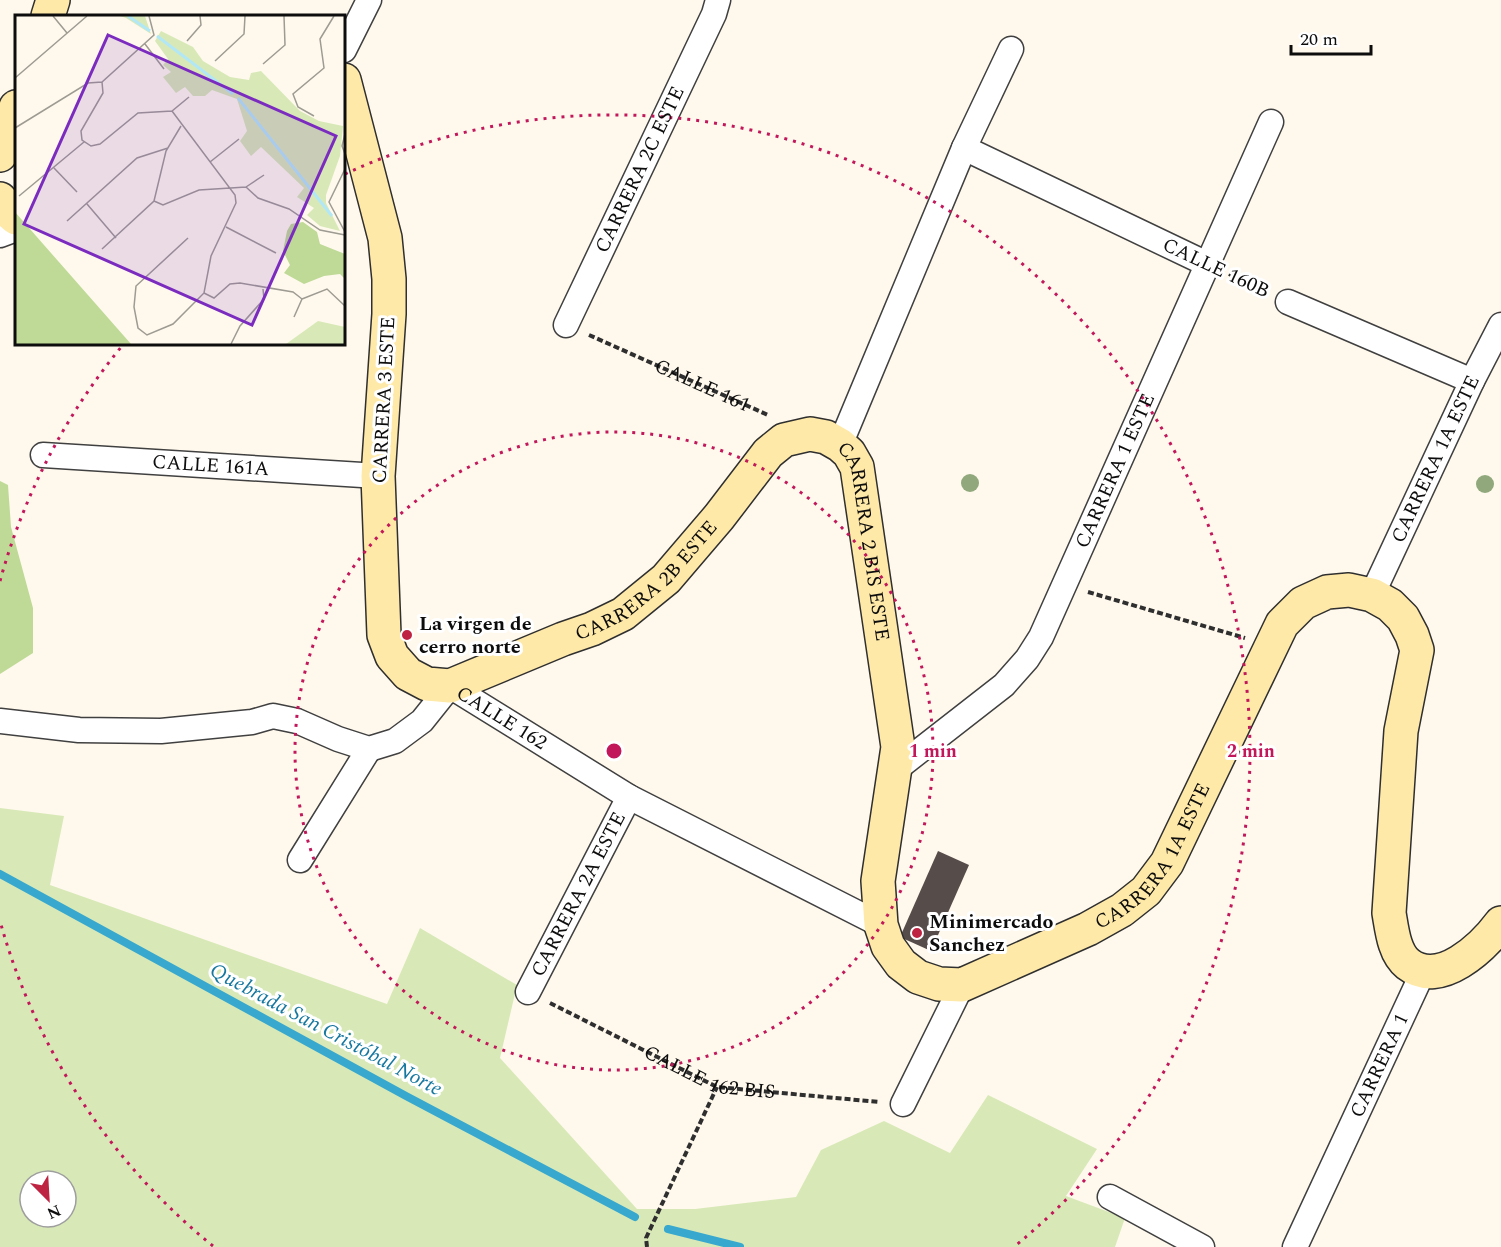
<svg xmlns="http://www.w3.org/2000/svg" width="1501" height="1247" font-family="Spectral,serif">
  <style>
    .green { fill: #d8e9b7; fill-rule: evenodd }
    .forest { fill: #bfda96 }
    .lines { fill: none; stroke-linecap: round; stroke-linejoin: round }
    .stream { stroke: #38a8ce; stroke-width: 8 }
    .building { fill: #564c49 }
    .street-casing { stroke: #404040; stroke-width: 27 }
    .secondary-casing { stroke: #2f2f2f; stroke-width: 36 }
    .path { stroke: #2f2f2f; stroke-width: 4; stroke-dasharray: 6 3; stroke-linecap: butt }
    .street { stroke: #fff; stroke-width: 24 }
    .secondary { stroke: #ffe9a8; stroke-width: 33 }
    .tree { fill: #90a87b }
    .ring { fill: none; stroke: #c2185b; stroke-width: 3; stroke-dasharray: 3 6 }
    .poi-dot { fill: #be2442; stroke: #fff; stroke-width: 2 }
    .labels { text-anchor: middle; dominant-baseline: central; stroke-width: 6; stroke-linejoin: round; paint-order: stroke }
    .street-label { font-size: 20px; fill: #0d0d0d; stroke: #fff }
    .poi-label { font-size: 20px; font-weight: bold; fill: #0d0d0d; stroke: #fff; text-anchor: start }
    .water-label { font-size: 21px; font-style: italic; fill: #16779f; stroke: #fff }
    .inset-river { fill: none; stroke: #b2e7f6; stroke-width: 3 }
    .inset-road { fill: none; stroke: #9e9b93; stroke-width: 1.5 }
    .view { fill: #7b2cbf; fill-opacity: 0.15; stroke: #7b2cbf; stroke-width: 3 }
    .inset-edge { fill: none; stroke: #0d0d0d; stroke-width: 3 }
    .centre { fill: #c2185b; stroke: #fff; stroke-width: 3 }
    .ring-label { font-size: 18px; text-anchor: middle; font-weight: bold; fill: #c2185b; stroke: #fff; stroke-width: 6; stroke-linejoin: round; paint-order: stroke }
  </style>
  <rect width="100%" height="100%" fill="#fff9ed"/>
  <path class="green" d="M0,808L64,816L50,885L387,1004L420,928L517,985L500,1058L637,1209H695L796,1197L821,1150L884,1121L950,1153L988,1095L1097,1149L1066,1196L1125,1218L1115,1247H0ZM30,1181H66V1217H30Z"/>
  <polygon class="forest" points="0,481 8,485 11,527 33,608 33,653 0,674"/>
  <g class="lines">
    <g class="stream">
      <polyline points="0,874 406,1096 635,1217"/>
      <polyline points="668,1229 740,1247"/>
    </g>
  </g>
  <polygon class="building" points="938,851 969,865 931,951 900,937"/>
  <g class="lines">
    <g class="street-casing">
      <g id="street">
        <polyline points="344,50 369,0"/>
        <polyline points="964,148 1207,264"/>
        <polyline points="0,235 16,229"/>
        <polyline points="1288,302 1472,381"/>
        <path id="s3" d="M566,325L714,14L718,0"/>
        <polyline points="840,445 964,148 1011,49"/>
        <path id="s4" d="M43,455L378,476"/>
        <path id="s5" d="M1372,595L1472,381L1501,325"/>
        <path id="s6" d="M0,721L79,730L161,731L252,722L273,716L297,721L338,739L369,749L395,741L422,721L450,686L629,797L881,925"/>
        <path id="s7" d="M895,770L1004,685L1027,659L1041,637L1271,122"/>
        <polyline points="300,860 369,749"/>
        <path id="s8" d="M528,992L629,797"/>
        <polyline points="903,1104 962,985"/>
        <polyline points="1110,1197 1202,1247"/>
        <path id="s9" d="M1295,1247L1423,972"/>
      </g>
    </g>
    <g class="secondary-casing">
      <g id="secondary">
        <polyline points="48,16 53,0"/>
        <path id="s10" d="M344,80L385,238L389,279V314L378,476L384,635L392,656L408,674L427,684L450,686L563,639L592,629L623,614L666,579L719,517L768,453L784,440L810,434L826,437L840,445L849,453L857,467L898,747L878,881L881,925L888,946L901,964L918,977L939,984L962,985L1088,929L1122,910L1146,891L1167,863L1282,624L1303,603L1327,592L1349,590L1372,595L1390,605L1403,618L1412,635L1417,650L1401,731L1389,913C1392,930 1394,953 1408,964C1440,989 1483,947 1501,923"/>
        <polyline points="0,155 16,107"/>
        <polyline points="0,199 9,212 16,218"/>
      </g>
    </g>
    <g class="path">
      <polyline points="1229,274 1265,291"/>
      <path id="s1" d="M589,335L768,415"/>
      <polyline points="1088,592 1245,638"/>
      <path id="s2" d="M550,1003L717,1087L879,1102"/>
      <polyline points="647,1247 646,1238 717,1087"/>
    </g>
    <use href="#street" class="street"/>
    <use href="#secondary" class="secondary"/>
  </g>
  <g class="tree">
    <circle cx="970" cy="483" r="9"/>
    <circle cx="1485" cy="484" r="9"/>
  </g>
  <g class="ring">
    <circle cx="614" cy="751" r="319"/>
    <path d="M213 1246A637 637 0 0 1 0 921M0 581A637 637 0 0 1 122 346M345 174A637 637 0 0 1 1015 1246"/>
  </g>
  <g class="poi-dot">
    <circle cx="407" cy="635" r="6"/>
    <circle cx="917" cy="933" r="6"/>
  </g>
  <g class="labels">
    <g class="street-label">
      <text stroke="none"><textPath href="#s3" startOffset="172">CARRERA 2C ESTE</textPath></text>
      <text transform="translate(1216 268) rotate(25)">CALLE 160B</text>
      <text stroke="none"><textPath href="#s1" startOffset="124">CALLE 161</textPath></text>
      <text transform="translate(384 400) rotate(-87)">CARRERA 3 ESTE</text>
      <text stroke="none"><textPath href="#s5" startOffset="150">CARRERA 1A ESTE</textPath></text>
      <text stroke="none"><textPath href="#s4" startOffset="168">CALLE 161A</textPath></text>
      <text stroke="none"><textPath href="#s7" startOffset="381">CARRERA 1 ESTE</textPath></text>
      <text stroke="none"><textPath href="#s10" startOffset="1239">CARRERA 2 BIS ESTE</textPath></text>
      <text stroke="none"><textPath href="#s10" startOffset="878">CARRERA 2B ESTE</textPath></text>
      <text stroke="none"><textPath href="#s6" startOffset="543">CALLE 162</textPath></text>
      <text stroke="none"><textPath href="#s10" startOffset="1977">CARRERA 1A ESTE</textPath></text>
      <text stroke="none"><textPath href="#s8" startOffset="110">CARRERA 2A ESTE</textPath></text>
      <text stroke="none"><textPath href="#s9" startOffset="200">CARRERA 1</textPath></text>
      <text stroke="none"><textPath href="#s2" startOffset="176">CALLE 162 BIS</textPath></text>
    </g>
    <g class="poi-label">
      <text x="419" y="624">La virgen de<tspan x="419" dy="23">cerro norte</tspan></text>
      <text x="929" y="922">Minimercado<tspan x="929" dy="23">Sanchez</tspan></text>
    </g>
    <g class="water-label">
      <text transform="translate(326 1030) rotate(28)">Quebrada San Cristóbal Norte</text>
    </g>
  </g>
  <g transform="translate(15 15)">
    <rect width="330" height="330" fill="#fff9ed"/>
    <path d="M105,1H130L136,19L111,3ZM146,16L178,32L188,46L215,62L234,65L236,58L246,56L285,96L304,106L328,111L325,141L311,180V188L325,216L305,211L292,200L299,193L282,182L289,173L246,132L236,141L225,126L232,116L222,84L197,75L190,81H178L170,72L161,78L148,62L156,57L148,50L153,44L140,26ZM303,306L330,312V329H271Z" fill="#d8e9b7"/>
    <path d="M0,197L116,329H0ZM288,207L302,217L305,229L330,239V264L325,259L309,261L289,269L269,258L275,250L268,236L272,216L276,209Z" fill="#bfda96"/>
    <path class="inset-river" d="M113,1L135,16M142,21L218,79M223,83L317,201"/>
    <path class="inset-road" d="M38,1L52,18M172,26L186,10L185,1M130,29L149,54M200,46L229,19L230,1M248,49L270,30L269,1M0,63L72,1M87,67L88,78L66,116L67,125L76,131L85,129L123,98L157,96L174,82M157,96L220,180L221,188L196,241L189,278L158,309L132,320L123,313L119,292L121,271L173,223M299,101L283,92L278,79L309,53L305,24L319,1M0,113L73,68L87,67L139,20L134,1M330,119L327,131L330,139M195,147L224,124M39,153L62,177M330,154L314,187L330,217M231,172L249,160M4,181L69,127M139,186L148,190L184,175L231,172L243,183L274,194L305,215L330,220M72,189L101,223M52,206L122,143L153,133M211,212L261,238M87,234L139,186L151,136L166,111M189,278L199,283L215,269L225,268L278,277L287,284M287,284L312,274L330,291M279,302L287,284M216,329L225,311L249,284L248,274"/>
    <path class="view" d="M93,20L321,121L237,310L9,209Z"/>
    <rect width="330" height="330" class="inset-edge"/>
  </g>
  <circle cx="614" cy="751" r="9" class="centre"/>
  <g class="ring-label">
    <text x="933" y="757">1 min</text>
    <text x="1251" y="757">2 min</text>
  </g>
  <g transform="translate(48 1199) rotate(156)"><circle r="28" fill="#ffffff" stroke="#9e9e9e" stroke-width="1.5"/>
  <path d="M0-4.5L10 22L0 15L-10 22Z" fill="#be2442"/>
  <text y="-9" font-size="16" font-weight="bold" text-anchor="middle" fill="#0d0d0d">N</text>
  </g>
  <path d="M1291 45v9h80v-9" fill="none" stroke="#0d0d0d" stroke-width="3"/>
  <text x="1300" y="45" font-size="18" fill="#0d0d0d" stroke="#ffffff" stroke-width="4.5" paint-order="stroke">20 m</text>
</svg>
